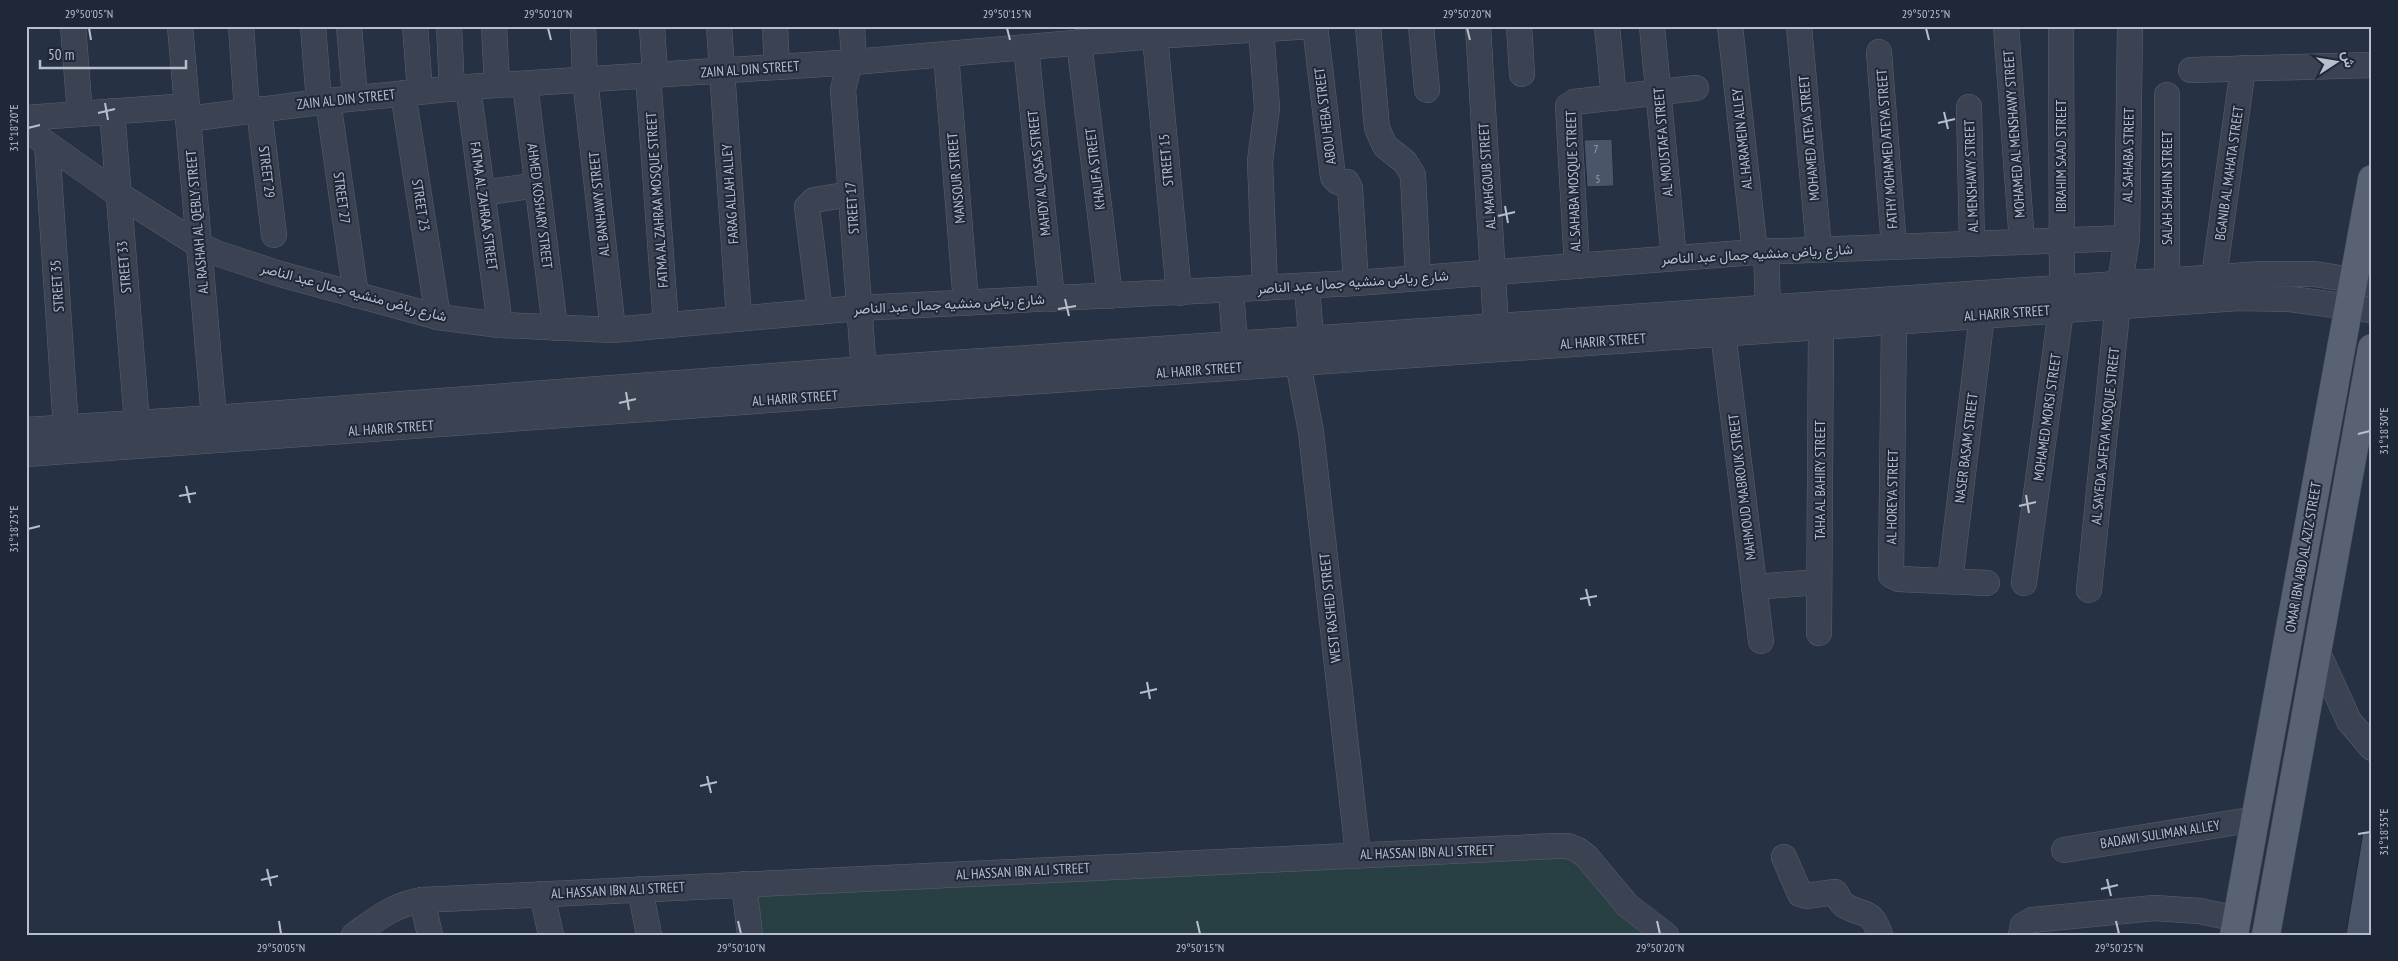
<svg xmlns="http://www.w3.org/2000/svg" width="2398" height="961" font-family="'PT Sans Narrow',Vazirmatn,sans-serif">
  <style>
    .green { fill: #283f44 }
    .building { fill: #4a5569; stroke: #212a3a }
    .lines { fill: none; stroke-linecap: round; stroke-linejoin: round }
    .minor-casing { stroke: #596170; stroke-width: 26 }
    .major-casing { stroke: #444c5c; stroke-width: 29 }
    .minor { stroke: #3b4353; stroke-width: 25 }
    .major { stroke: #596272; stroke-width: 28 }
    .ticks { fill: none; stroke: #b8bfcc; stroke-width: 2 }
    .labels { text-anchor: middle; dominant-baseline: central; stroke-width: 4; stroke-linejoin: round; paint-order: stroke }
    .number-label { font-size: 11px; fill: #9ca4b3 }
    .street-label { font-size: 14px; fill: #b8bfcc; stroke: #1f2838 }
    .neatline { fill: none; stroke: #b8bfcc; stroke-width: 2 }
    .ticks-label { font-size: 12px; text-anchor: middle; fill: #b8bfcc }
  </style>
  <rect width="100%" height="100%" fill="#263143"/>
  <polygon class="green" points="1586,853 1677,935 760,935 758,888"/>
  <g class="building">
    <polygon points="1612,139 1614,186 1587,187 1584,140"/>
    <polygon points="2363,832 2372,832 2372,935 2346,935"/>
  </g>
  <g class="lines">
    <g class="minor-casing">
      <g id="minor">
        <polyline points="73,26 80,114"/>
        <polyline points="180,26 214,418"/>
        <polyline points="241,26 247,111"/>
        <polyline points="313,26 319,102"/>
        <polyline points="349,26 355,98"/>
        <polyline points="415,26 420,91"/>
        <polyline points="449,26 452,89"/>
        <polyline points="494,26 497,85"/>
        <polyline points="583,26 585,79 613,330"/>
        <polyline points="652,26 655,75"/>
        <polyline points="719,26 739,319"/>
        <polyline points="775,26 777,67"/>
        <polyline points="852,26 854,62 848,70 843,89 865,385"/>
        <polyline points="1154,26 1179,293"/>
        <polyline points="1315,26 1333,177 1338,182 1347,182 1350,188 1356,283"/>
        <polyline points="1368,26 1377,128 1385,146 1405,162 1413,175 1418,278"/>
        <polyline points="1421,26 1427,90"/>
        <polyline points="1478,26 1496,326"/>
        <polyline points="1519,26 1522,74"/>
        <polyline points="1607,26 1614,98"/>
        <polyline points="1652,26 1674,258"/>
        <polyline points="1730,26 1755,252"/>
        <polyline points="1799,26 1819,249"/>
        <polyline points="2006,26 2022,242"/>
        <polyline points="2061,26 2062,287"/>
        <polyline points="1261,29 1267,108 1260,161 1265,288"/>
        <polyline points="1079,42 1110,296"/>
        <polyline points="1026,47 1052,299"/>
        <polyline points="1879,52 1894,247"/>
        <polyline points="946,54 966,303"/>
        <polyline points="2191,70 2372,65"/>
        <polyline points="648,75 666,325"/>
        <polyline points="525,84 555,328"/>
        <polyline points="468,87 500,325"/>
        <polyline points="403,93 438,317"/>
        <polyline points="328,101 356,295"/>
        <polyline points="1969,107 1972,244"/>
        <polyline points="259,109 274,235"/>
        <polyline points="112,111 137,423"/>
        <polyline points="26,118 187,106"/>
        <polyline points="188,119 328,101 468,87 854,62 1154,36 1313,26"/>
        <polyline points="26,129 118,194 199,245 219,254 280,274 438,317 500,325 613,330 859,308 1356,283 1755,252 2127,238"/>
        <polyline points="47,144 66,428"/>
        <polyline points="483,193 537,185"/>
        <polyline points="1766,251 1768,307"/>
        <polyline points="1577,266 1568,106 1574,102 1696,88"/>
        <polyline points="2214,277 2243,68"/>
        <polyline points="2167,280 2167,95"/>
        <polyline points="1307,286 1311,338"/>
        <polyline points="1231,290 1235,344"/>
        <polyline points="820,312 807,207 814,200 851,194"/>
        <polyline points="1894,321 1891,575 1899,579 1987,583"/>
        <polyline points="1723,333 1761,641"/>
        <polyline points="1298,363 1311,432 1358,854"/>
        <polyline points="26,430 214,418 864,369 2263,274 2314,274 2372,283"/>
        <polyline points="26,454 866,393 2239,298 2290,299 2372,310"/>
        <polyline points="1950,581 1982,315"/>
        <polyline points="2024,583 2061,310"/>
        <polyline points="1754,587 1819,582"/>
        <polyline points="2089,590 2120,283 2127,238 2130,26"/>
        <polyline points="1819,633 1821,326"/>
        <polyline points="2318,653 2349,721 2372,748"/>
        <polyline points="2064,850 2256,819"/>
        <path d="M1784,857L1800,894L1806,896L1835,892C1839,896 1839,902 1844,905C1863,917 1871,907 1880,935"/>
        <polyline points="744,884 750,935"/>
        <polyline points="640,889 649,935"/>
        <polyline points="542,894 551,935"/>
        <polyline points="422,900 430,935"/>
        <path d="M354,935C378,918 393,905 422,900L1557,846H1568L1578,850L1587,857L1628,906L1666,935"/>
        <polyline points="2021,935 2023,925 2032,920 2154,908 2200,911 2237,919"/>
      </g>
    </g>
    <g class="major-casing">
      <g id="major">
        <polyline points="2234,935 2372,179"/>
        <polyline points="2266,935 2372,348"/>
      </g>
    </g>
    <use href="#minor" class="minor"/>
    <use href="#major" class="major"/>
  </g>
  <path class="ticks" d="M89,28L91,40M548,28L551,40M1007,28L1010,40M1467,28L1470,40M1926,28L1929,40M105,103L108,120M1944,112L1948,129M98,113L115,109M1938,123L1955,119M28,128L40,125M1505,206L1508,223M1498,216L1515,212M1065,299L1069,316M1058,309L1076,306M626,392L629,410M619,403L636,399M2358,434L2370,431M186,486L190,503M2026,495L2029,513M179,496L196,493M2019,506L2036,502M28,529L40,526M1586,589L1590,606M1580,599L1597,596M1147,682L1150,699M1140,693L1157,689M707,776L711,793M700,786L717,782M2358,834L2370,832M267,869L271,886M2107,879L2111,896M261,880L278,876M2101,889L2118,885M279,921L281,934M738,921L741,934M1197,921L1200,934M1657,921L1660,934M2116,921L2119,934"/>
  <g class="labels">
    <g class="number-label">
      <text x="1596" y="149">7</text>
      <text x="1598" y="179">5</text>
    </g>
    <g class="street-label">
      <text transform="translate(750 69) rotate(-4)">ZAIN AL DIN STREET</text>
      <text transform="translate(346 99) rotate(-6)">ZAIN AL DIN STREET</text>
      <text transform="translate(1325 116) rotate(-97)">ABOU HEBA STREET</text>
      <text transform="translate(2014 134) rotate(-94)">MOHAMED AL MENSHAWY STREET</text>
      <text transform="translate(1809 138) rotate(-95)">MOHAMED ATEYA STREET</text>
      <text transform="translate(1742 139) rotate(-96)">AL HARAMEIN ALLEY</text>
      <text transform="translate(1663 142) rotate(-95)">AL MOUSTAFA STREET</text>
      <text transform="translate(1887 149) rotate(-94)">FATHY MOHAMED ATEYA STREET</text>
      <text transform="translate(2128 155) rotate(-89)">AL SAHABA STREET</text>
      <text transform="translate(2061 156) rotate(-90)">IBRAHIM SAAD STREET</text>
      <text transform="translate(1166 160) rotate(-95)">STREET 15</text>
      <text transform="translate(1095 169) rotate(-97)">KHALIFA STREET</text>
      <text transform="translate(267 172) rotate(83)">STREET 29</text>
      <text transform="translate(1039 173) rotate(-96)">MAHDY AL QASAS STREET</text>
      <text transform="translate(2229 173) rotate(-82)">BGANIB AL MAHATA STREET</text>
      <text transform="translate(1487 176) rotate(-94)">AL MAHGOUB STREET</text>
      <text transform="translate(1971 176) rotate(-92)">AL MENSHAWY STREET</text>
      <text transform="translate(956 178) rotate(-95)">MANSOUR STREET</text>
      <text transform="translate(1573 181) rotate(-92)">AL SAHABA MOSQUE STREET</text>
      <text transform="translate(2167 188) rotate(-90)">SALAH SHAHIN STREET</text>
      <text transform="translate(730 194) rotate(-94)">FARAG ALLAH ALLEY</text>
      <text transform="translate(342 198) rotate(82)">STREET 27</text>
      <text transform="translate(657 200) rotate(-94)">FATMA AL ZAHRAA MOSQUE STREET</text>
      <text transform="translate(599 204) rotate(-96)">AL BANHAWY STREET</text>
      <text transform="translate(421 205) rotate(81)">STREET 23</text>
      <text transform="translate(484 206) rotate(82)">FATMA AL ZAHRAA STREET</text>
      <text transform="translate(540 206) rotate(83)">AHMED KOSHARY STREET</text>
      <text transform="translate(852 208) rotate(-94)">STREET 17</text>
      <text transform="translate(197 222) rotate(-95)">AL RASHAH AL QEBLY STREET</text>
      <text transform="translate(1757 254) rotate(-3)">شارع رياض منشيه جمال عبد الناصر</text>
      <text transform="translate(124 267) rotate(-95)">STREET 33</text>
      <text transform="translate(1353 282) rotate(-4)">شارع رياض منشيه جمال عبد الناصر</text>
      <text transform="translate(57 286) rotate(-94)">STREET 35</text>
      <text transform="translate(354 292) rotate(15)">شارع رياض منشيه جمال عبد الناصر</text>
      <text transform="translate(949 304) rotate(-3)">شارع رياض منشيه جمال عبد الناصر</text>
      <text transform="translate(2007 313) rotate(-4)">AL HARIR STREET</text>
      <text transform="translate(1603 341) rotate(-4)">AL HARIR STREET</text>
      <text transform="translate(1199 370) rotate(-4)">AL HARIR STREET</text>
      <text transform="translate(795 398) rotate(-4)">AL HARIR STREET</text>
      <text transform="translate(2047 417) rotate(-82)">MOHAMED MORSI STREET</text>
      <text transform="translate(391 428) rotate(-4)">AL HARIR STREET</text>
      <text transform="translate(2105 436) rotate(-84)">AL SAYEDA SAFEYA MOSQUE STREET</text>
      <text transform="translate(1966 448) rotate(-83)">NASER BASAM STREET</text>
      <text transform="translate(1820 480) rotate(-90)">TAHA AL BAHIRY STREET</text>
      <text transform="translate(1742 487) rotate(-97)">MAHMOUD MABROUK STREET</text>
      <text transform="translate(1892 497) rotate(-89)">AL HOREYA STREET</text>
      <text transform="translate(2303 557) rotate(-80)">OMAR IBN ABD AL AZIZ STREET</text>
      <text transform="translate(1330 608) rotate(-96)">WEST RASHED STREET</text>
      <text transform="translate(2160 834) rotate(-9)">BADAWI SULIMAN ALLEY</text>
      <text transform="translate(1427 852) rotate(-2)">AL HASSAN IBN ALI STREET</text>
      <text transform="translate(1023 871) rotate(-3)">AL HASSAN IBN ALI STREET</text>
      <text transform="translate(618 890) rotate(-3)">AL HASSAN IBN ALI STREET</text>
    </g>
  </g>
  <rect width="2398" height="961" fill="none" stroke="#1f2838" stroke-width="55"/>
  <g transform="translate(2336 62) rotate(78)" stroke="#1f2838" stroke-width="4" paint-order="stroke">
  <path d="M0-4L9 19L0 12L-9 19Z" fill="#b8bfcc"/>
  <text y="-8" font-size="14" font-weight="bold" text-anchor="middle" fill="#b8bfcc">ش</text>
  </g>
  <path d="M40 60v8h146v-8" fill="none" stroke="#b8bfcc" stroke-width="2.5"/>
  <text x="48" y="60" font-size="15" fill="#b8bfcc" stroke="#1f2838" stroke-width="4" paint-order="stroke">50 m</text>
  <rect x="28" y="28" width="2342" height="906" class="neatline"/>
  <g class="ticks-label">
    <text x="89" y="18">29°50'05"N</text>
    <text x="548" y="18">29°50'10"N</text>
    <text x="1007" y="18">29°50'15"N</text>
    <text x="1467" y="18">29°50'20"N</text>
    <text x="1926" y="18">29°50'25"N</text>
    <text transform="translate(14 128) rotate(-90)" y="4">31°18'20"E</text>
    <text transform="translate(2384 431) rotate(-90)" y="4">31°18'30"E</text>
    <text transform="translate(14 529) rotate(-90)" y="4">31°18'25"E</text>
    <text transform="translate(2384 832) rotate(-90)" y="4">31°18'35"E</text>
    <text x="281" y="952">29°50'05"N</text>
    <text x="741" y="952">29°50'10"N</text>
    <text x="1200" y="952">29°50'15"N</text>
    <text x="1660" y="952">29°50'20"N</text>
    <text x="2119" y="952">29°50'25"N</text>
  </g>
</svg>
